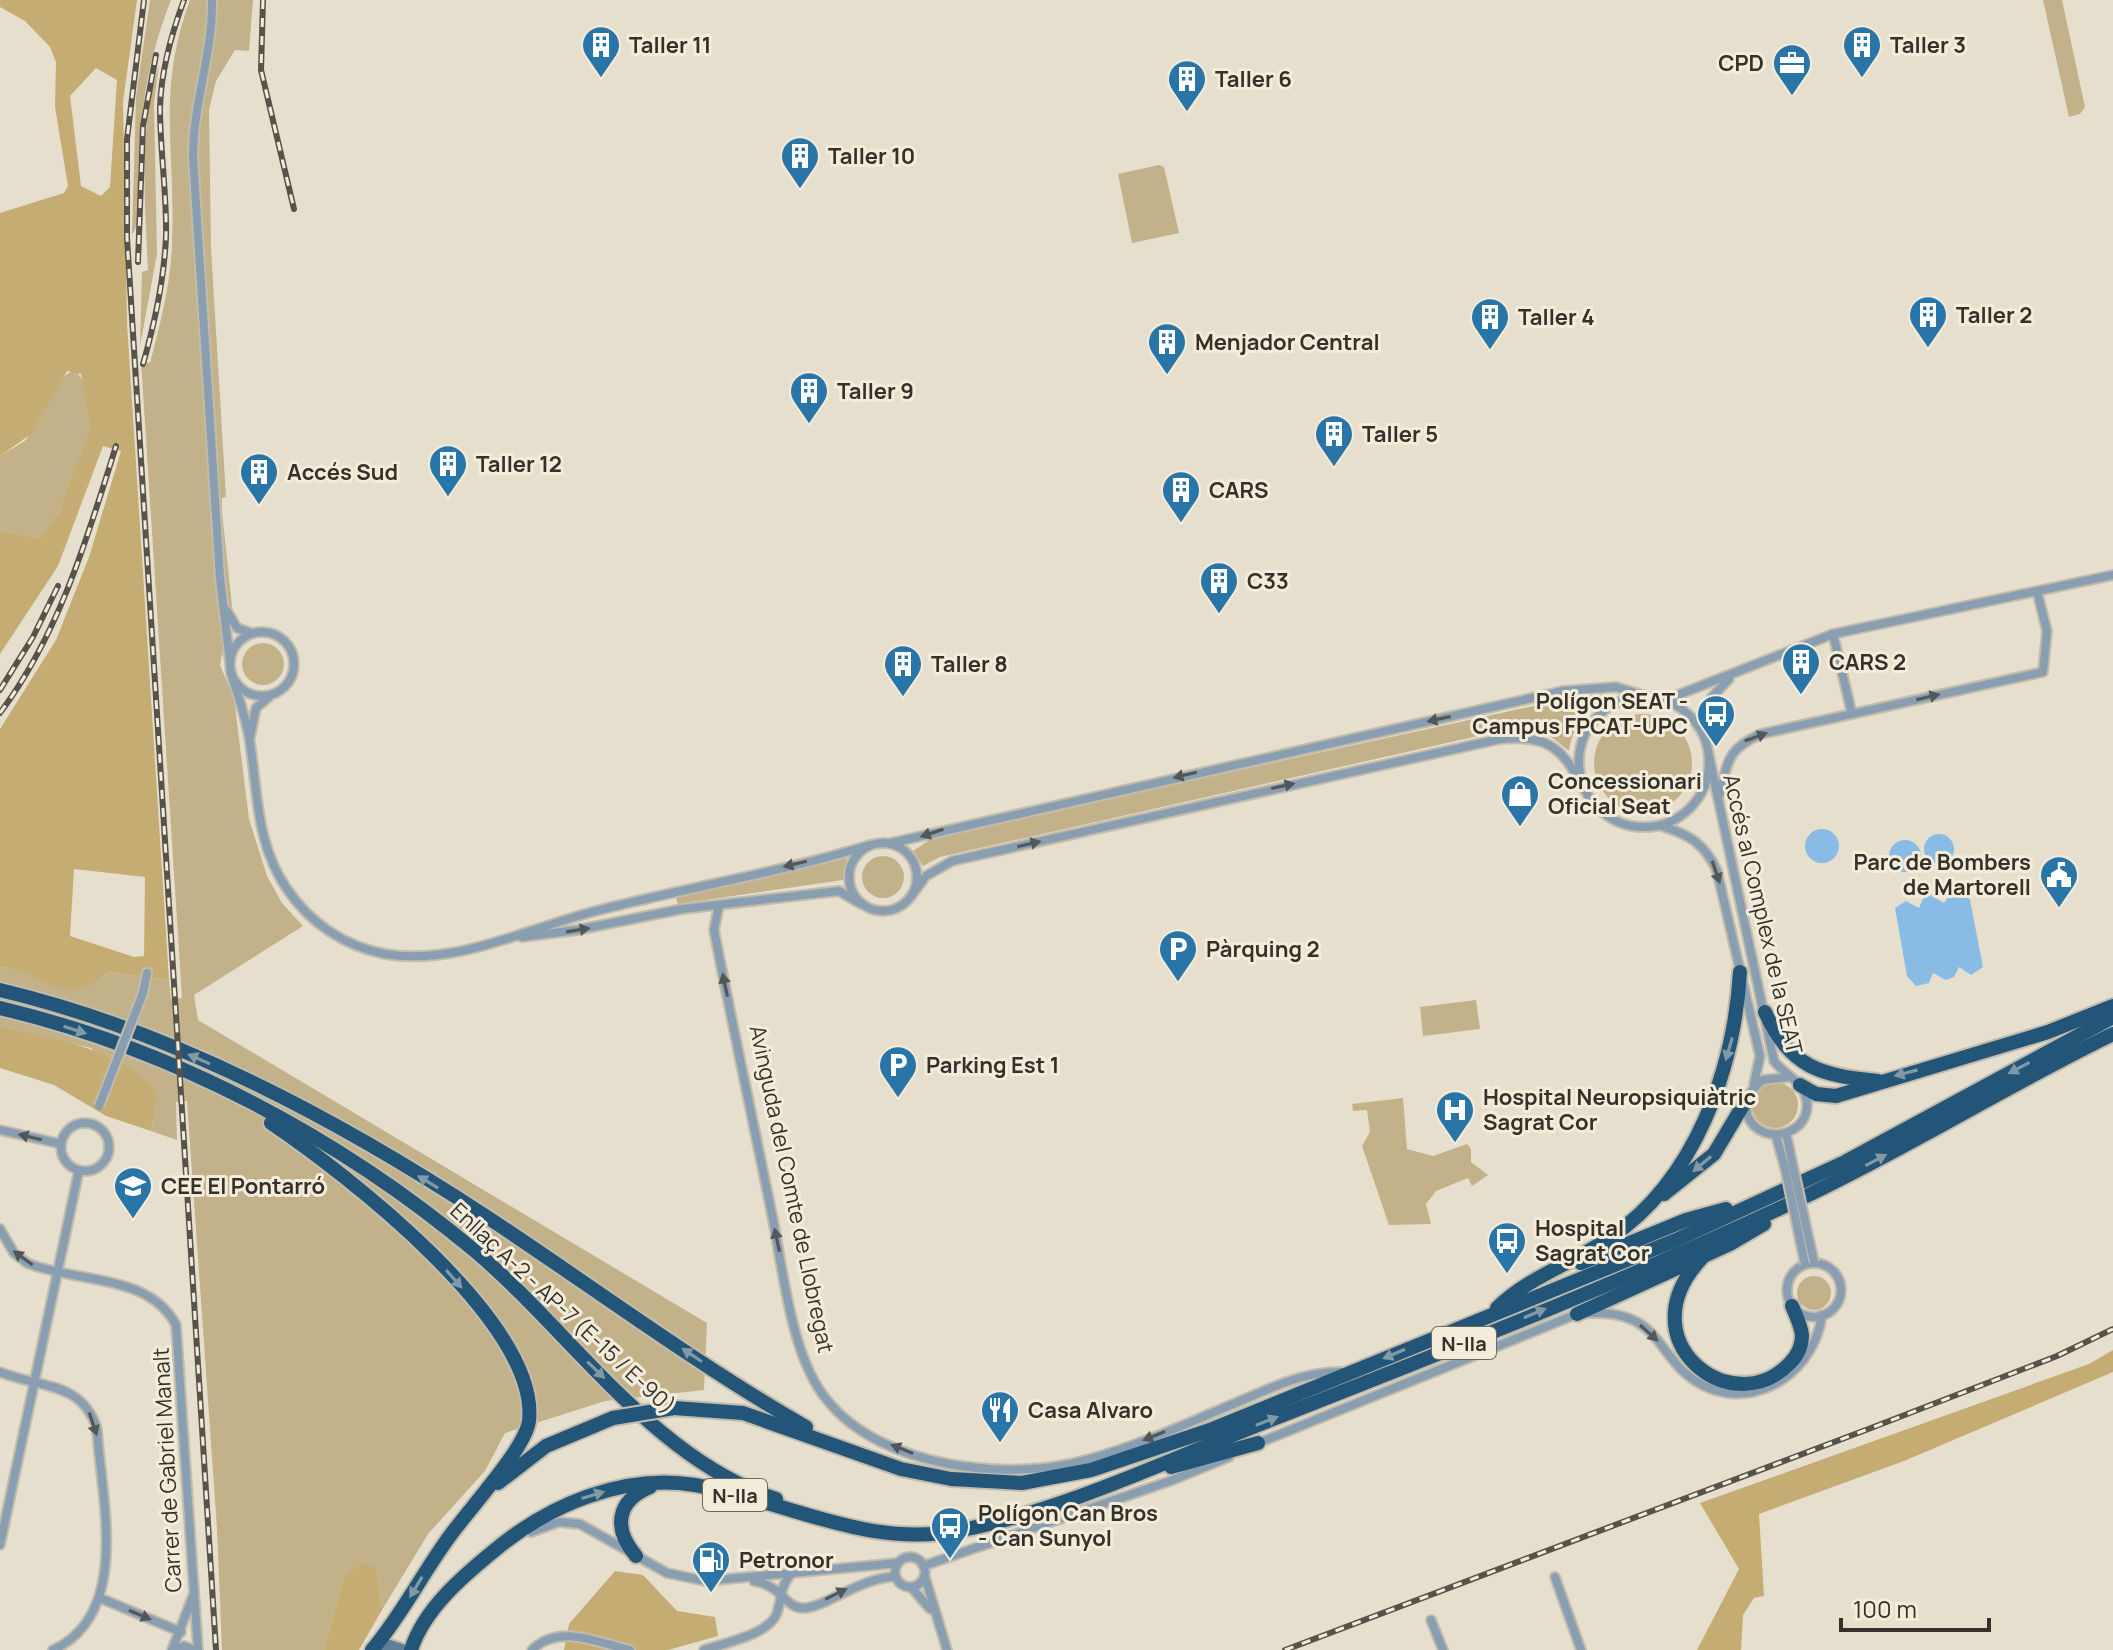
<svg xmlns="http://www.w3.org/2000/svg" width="2113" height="1650" font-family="Manrope,sans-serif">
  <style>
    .green { fill: #c3b18a }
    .forest { fill: #c5ac73; fill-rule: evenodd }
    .water { fill: #88bce5 }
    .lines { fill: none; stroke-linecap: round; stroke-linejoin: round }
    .street-casing { stroke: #c3bcad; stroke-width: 12 }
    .secondary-casing { stroke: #c3bcad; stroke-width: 16 }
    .highway-casing { stroke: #c3bcad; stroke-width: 18 }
    .street { stroke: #899fb1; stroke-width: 8 }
    .secondary { stroke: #5f7f99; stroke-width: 12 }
    .highway { stroke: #225578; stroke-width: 14 }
    .rail-casing { stroke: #57534a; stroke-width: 6 }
    .rail { stroke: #f4ecdb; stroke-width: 3; stroke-dasharray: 9; stroke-linecap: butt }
    .street-bridge-casing { stroke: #c3bcad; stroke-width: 12; stroke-linecap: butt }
    .highway-bridge-casing { stroke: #c3bcad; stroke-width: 18; stroke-linecap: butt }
    .street-bridge { stroke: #899fb1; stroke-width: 8 }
    .highway-bridge { stroke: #225578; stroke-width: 14 }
    .oneway { fill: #525859 }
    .oneway2 { fill: #8099a5 }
    .labels { text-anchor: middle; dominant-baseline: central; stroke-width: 6; stroke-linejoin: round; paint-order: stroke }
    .shield { fill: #f4ecdb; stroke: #6e695f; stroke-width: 2 }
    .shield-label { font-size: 20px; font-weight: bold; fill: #34312a }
    .poi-label { font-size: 22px; font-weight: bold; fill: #34312a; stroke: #f4ecdb; text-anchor: start }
    .street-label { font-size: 22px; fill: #34312a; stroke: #f4ecdb }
  </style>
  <rect width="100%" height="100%" fill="#e7dfce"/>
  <g class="green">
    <path d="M150,0H171C141,76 137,142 138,223L132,235L136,96Z"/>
    <path d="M190,0H253L249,51L235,50L216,81L209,110L211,248L226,497L222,498V512L232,606L220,665L234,698L249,819L267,876L282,903L303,926L194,995L198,1020L707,1323L704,1390L605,1401L505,1433L485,1471L428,1534L382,1610L376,1567L343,1579L324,1650H222L217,1529L187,1101L176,1102L177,1140L151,1131L153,1120L91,1048L0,1026V967C45,971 65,1010 108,972L169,980L171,999L182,998L141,361L150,363C160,324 171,284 172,243C176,150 156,92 190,0Z"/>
    <polygon points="2043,0 2062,0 2085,107 2080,114 2069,117"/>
    <path d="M159,65L154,103L157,254L140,346L142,272L148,270C145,204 138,128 159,65Z"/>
    <polygon points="1159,165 1164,167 1179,233 1132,243 1118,174"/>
    <path d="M74,370C87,378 93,414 91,429C88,452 57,524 41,538L0,531V456L26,440L61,378Z"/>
    <circle cx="263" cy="664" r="21"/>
    <path d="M1610,694C1586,709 1574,722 1569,751L1545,732L1518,727L940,857L923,866L913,851L934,837L1583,695Z"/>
    <circle cx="1643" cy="763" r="49"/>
    <circle cx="883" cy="877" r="21"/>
    <polygon points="847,857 843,880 678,904 676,898"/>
    <polygon points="1476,1000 1480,1029 1423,1036 1420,1007"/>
    <circle cx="1775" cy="1105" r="23"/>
    <polygon points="1403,1098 1407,1149 1433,1156 1467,1144 1471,1149 1471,1162 1488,1175 1472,1186 1468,1178 1436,1191 1426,1204 1431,1224 1389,1225 1362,1146 1370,1132 1367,1110 1353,1111 1352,1104"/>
    <circle cx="1814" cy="1293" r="17"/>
  </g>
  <g class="forest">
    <path d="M0,0H137L123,102L127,323L169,980L108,972C63,1012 47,972 0,967V729L56,640L89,557L121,451L103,446L58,566L0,654V531L41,538L59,512L91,428L81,374L67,371L31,434L0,456V213L64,193L68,186L55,107L56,62L50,47L25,21L0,7ZM96,68L117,80L110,187L101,196L81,186L70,96ZM74,869L145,877L144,956L134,957L70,936Z"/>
    <path d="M0,1026C49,1038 126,1049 157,1093L151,1131L106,1116L54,1085L0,1068Z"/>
    <polygon points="2113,1350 2113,1372 1904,1461 1759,1514 1764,1596 1754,1598 1743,1615 1741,1650 1697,1650 1739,1569 1700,1503 2089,1364"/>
    <polygon points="362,1563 376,1567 382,1610 359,1650 324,1650 343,1579"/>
    <polygon points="615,1571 643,1575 677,1611 715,1617 718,1636 668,1650 564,1650 569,1624"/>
  </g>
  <g class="water">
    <circle cx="1822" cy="846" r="17"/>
    <circle cx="1939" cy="849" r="15"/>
    <circle cx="1905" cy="856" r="16"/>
    <polygon points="1953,890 1962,890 1970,900 1983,967 1971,975 1959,967 1954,977 1946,980 1933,973 1929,983 1916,986 1907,976 1895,908 1906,901 1919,908 1923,899 1931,895 1944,903"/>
  </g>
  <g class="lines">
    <g class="street-casing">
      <g id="street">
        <path d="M212,0C213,53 193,103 193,157L220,578L230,663"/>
        <polyline points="227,611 237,628 251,633"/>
        <circle cx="262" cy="664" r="32"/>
        <polyline points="1833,634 1852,714"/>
        <path d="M231,673C238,696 247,720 250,743C258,794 256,844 287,889C310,923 344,946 385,954C454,966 527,929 592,912C684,888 779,873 870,845"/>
        <circle cx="1644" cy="762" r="65"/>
        <polyline points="1665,700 1833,634 2113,575"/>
        <polyline points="250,737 256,708 269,697"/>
        <polyline points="1706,738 1712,697 1729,679"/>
        <path d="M1709,756L1774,1061C1782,1072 1799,1080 1804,1092C1821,1131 1763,1152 1747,1115V1096L1762,1080L1788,1077"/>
        <path d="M1720,794C1728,761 1727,749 1761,734L2043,672L2047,631L2037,591"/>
        <path d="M1661,826C1689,834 1705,844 1717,871L1760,1056L1754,1084"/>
        <circle cx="883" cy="877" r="34"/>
        <polyline points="891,843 1563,691 1616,687 1652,698"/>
        <path d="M912,895L926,876L952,861L1500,739C1552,735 1562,749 1586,792"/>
        <path d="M719,905L714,930C732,1023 752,1116 771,1210C783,1266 790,1356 827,1400C881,1468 1008,1482 1086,1460C1135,1447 1182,1426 1228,1406C1266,1391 1300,1371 1343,1372"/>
        <polyline points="522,937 577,930 682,909 839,891 861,904"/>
        <polyline points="143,993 147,973"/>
        <circle cx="85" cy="1147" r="24"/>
        <polyline points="0,1130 61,1144"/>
        <polyline points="1786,1133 1793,1166"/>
        <polyline points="1776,1136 1785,1168"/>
        <path d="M0,1229L14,1253L27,1263C75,1283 149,1273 176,1325L198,1650"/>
        <circle cx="1814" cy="1290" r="27"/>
        <path d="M0,1372C37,1388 82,1380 97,1429C101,1498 132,1614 53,1650"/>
        <path d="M1256,1444L1577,1314C1598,1312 1618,1312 1637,1322C1658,1334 1667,1357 1684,1372C1737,1420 1813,1382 1822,1315"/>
        <polyline points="531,1532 559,1522 580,1524 667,1573 705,1581 898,1563"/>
        <polyline points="0,1545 79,1170"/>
        <circle cx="910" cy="1572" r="15"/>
        <polyline points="923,1566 1170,1481 1229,1457"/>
        <polyline points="925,1577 947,1650"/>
        <polyline points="1555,1577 1581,1650"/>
        <path d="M754,1581C782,1586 784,1606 801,1608C823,1610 861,1576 896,1577"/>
        <polyline points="911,1587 930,1609"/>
        <polyline points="100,1598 181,1632"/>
        <polyline points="1431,1620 1443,1650"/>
        <polyline points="172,1650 193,1596"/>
        <polyline points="175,1650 184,1646 194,1650"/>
        <path d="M532,1650C559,1623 598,1643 630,1650"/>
        <path d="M704,1650C724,1643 769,1635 777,1613C782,1598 780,1585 792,1573"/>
      </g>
    </g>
    <g class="secondary-casing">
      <polyline id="secondary" points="372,1650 386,1645 402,1650"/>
    </g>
    <g class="highway-casing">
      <g id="highway">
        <path d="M0,990C173,1031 339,1120 487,1217C593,1287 696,1364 806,1427"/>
        <path d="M0,1008C173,1049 339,1137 475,1251C570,1331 654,1460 776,1499"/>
        <path d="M1765,1012C1791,1068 1819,1075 1878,1081"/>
        <polyline points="1800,1085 1816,1094 1836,1096 2048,1032 2113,1006"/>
        <path d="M271,1123C345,1173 540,1323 529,1421C525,1450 466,1512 447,1540C421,1576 401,1616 372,1650"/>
        <polyline points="1664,1194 1714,1154 1745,1102"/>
        <path d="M1702,1258C1624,1340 1732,1424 1790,1363C1798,1355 1802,1346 1802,1335C1801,1326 1796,1315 1792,1306"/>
        <polyline points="1581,1263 1686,1220 1726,1209"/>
        <path d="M1497,1308C1530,1276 1574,1263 1611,1237C1695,1180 1734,1070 1740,972"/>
        <polyline points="1577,1314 1730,1244 1764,1224"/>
        <polyline points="674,1408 743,1413 901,1469 951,1479 1022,1483 1091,1470 1210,1430 1676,1240 1845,1162 2113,1017"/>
        <polyline points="1171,1467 1258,1443"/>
        <polyline points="498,1483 546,1446 613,1418"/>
        <path d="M636,1556C613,1529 616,1501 650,1487"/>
        <path d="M411,1650C424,1609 463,1576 495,1550C549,1505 624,1473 695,1485C785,1500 868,1550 962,1530C1069,1509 1172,1458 1273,1419C1451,1349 1631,1279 1804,1197C1909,1147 2008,1085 2113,1034"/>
      </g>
    </g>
    <use href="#street" class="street"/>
    <use href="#secondary" class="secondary"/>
    <use href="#highway" class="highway"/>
    <g class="rail-casing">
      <g id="rail">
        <polyline points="144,0 127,139 127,238 216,1650"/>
        <polyline points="263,0 261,70 294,209"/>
        <polyline points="138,262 143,126 156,55"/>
        <path d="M143,364C155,322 164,281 166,237C167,194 160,151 160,108C161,71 171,35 184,0"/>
        <polyline points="0,690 33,637 58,586"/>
        <path d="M0,713C59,634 87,539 116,446"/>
        <polyline points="1285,1650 1871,1428 2057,1356 2113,1329"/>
      </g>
    </g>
    <use href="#rail" class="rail"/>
    <g class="street-bridge-casing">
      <g id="street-bridge">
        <polyline points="99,1106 143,993"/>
        <polyline points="1793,1166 1814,1262"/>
        <polyline points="1785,1168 1805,1264"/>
      </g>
    </g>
    <g class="highway-bridge-casing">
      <polyline id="highway-bridge" points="613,1418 674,1408"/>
    </g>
    <use href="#street-bridge" class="street-bridge"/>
    <use href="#highway-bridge" class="highway-bridge"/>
  </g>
  <defs><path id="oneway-solid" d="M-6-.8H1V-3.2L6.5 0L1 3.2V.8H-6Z" transform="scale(2)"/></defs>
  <g class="oneway">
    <use href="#oneway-solid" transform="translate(1928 697) rotate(-13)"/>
    <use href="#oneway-solid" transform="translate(1439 719) rotate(168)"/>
    <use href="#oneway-solid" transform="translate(1756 737) rotate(-20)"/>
    <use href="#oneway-solid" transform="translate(1185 775) rotate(167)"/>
    <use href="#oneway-solid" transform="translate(1283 786) rotate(-12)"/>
    <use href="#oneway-solid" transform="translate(932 833) rotate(162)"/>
    <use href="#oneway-solid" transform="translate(1029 844) rotate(-13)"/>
    <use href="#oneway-solid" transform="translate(795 864) rotate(167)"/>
    <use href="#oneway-solid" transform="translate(1716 872) rotate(71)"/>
    <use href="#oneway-solid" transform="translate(578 930) rotate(-9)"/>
    <use href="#oneway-solid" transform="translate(725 985) rotate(-102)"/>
    <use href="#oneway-solid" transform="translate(30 1137) rotate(-167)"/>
    <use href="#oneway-solid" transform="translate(777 1240) rotate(-102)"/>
    <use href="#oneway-solid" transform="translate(23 1258) rotate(-144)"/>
    <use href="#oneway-solid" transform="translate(1649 1333) rotate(42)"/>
    <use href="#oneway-solid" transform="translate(93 1424) rotate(72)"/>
    <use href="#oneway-solid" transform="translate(1154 1436) rotate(158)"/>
    <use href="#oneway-solid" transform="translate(902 1449) rotate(-158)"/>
    <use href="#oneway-solid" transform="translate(836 1594) rotate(-26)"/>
    <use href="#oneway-solid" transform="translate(140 1615) rotate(23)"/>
  </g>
  <g class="oneway2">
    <use href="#oneway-solid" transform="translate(75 1030) rotate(18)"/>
    <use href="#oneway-solid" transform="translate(1729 1049) rotate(106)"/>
    <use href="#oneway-solid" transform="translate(199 1059) rotate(-156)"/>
    <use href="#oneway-solid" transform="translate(2019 1068) rotate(152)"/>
    <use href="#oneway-solid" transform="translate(1906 1073) rotate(165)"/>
    <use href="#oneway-solid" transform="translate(1876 1160) rotate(-28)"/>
    <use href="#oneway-solid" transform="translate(1702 1164) rotate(140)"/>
    <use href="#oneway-solid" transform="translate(428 1182) rotate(-149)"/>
    <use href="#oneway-solid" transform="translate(454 1279) rotate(49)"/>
    <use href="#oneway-solid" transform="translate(1535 1313) rotate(-23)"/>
    <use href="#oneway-solid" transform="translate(1394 1354) rotate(157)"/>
    <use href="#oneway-solid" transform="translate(692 1355) rotate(-146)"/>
    <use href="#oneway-solid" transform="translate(596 1370) rotate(44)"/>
    <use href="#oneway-solid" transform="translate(1267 1421) rotate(-21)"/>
    <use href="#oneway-solid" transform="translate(593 1495) rotate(-17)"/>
    <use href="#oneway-solid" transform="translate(416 1587) rotate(121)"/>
  </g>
  <defs>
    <g id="building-pin" transform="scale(2)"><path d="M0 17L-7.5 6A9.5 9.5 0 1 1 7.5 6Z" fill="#2a75a8" stroke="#f4ecdb"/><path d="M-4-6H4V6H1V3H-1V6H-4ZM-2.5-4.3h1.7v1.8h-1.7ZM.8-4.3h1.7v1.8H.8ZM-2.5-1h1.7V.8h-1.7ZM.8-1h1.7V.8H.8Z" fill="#fff"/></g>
    <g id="office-pin" transform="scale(2)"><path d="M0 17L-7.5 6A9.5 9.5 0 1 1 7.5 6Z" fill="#2a75a8" stroke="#f4ecdb"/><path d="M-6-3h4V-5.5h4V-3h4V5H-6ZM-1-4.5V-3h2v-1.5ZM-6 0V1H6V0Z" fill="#fff"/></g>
    <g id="bus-pin" transform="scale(2)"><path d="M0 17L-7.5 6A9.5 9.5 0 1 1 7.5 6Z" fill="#2a75a8" stroke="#f4ecdb"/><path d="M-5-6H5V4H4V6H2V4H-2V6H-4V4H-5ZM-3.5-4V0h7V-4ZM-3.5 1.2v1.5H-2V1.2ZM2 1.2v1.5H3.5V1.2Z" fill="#fff"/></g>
    <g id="shop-pin" transform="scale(2)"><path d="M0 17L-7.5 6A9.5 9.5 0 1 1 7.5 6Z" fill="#2a75a8" stroke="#f4ecdb"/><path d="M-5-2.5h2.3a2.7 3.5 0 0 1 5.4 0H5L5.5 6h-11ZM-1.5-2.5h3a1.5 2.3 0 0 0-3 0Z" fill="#fff"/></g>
    <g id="civic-pin" transform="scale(2)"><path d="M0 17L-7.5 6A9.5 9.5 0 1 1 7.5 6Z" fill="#2a75a8" stroke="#f4ecdb"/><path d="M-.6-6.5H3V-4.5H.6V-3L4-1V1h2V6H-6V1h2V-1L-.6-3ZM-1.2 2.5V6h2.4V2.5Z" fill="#fff"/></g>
    <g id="parking-pin" transform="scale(2)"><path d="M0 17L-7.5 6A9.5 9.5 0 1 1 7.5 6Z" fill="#2a75a8" stroke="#f4ecdb"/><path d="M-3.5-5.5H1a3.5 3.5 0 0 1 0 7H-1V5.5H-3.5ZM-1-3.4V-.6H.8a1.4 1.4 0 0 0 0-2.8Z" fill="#fff"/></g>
    <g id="hospital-pin" transform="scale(2)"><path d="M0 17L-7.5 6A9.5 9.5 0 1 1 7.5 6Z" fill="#2a75a8" stroke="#f4ecdb"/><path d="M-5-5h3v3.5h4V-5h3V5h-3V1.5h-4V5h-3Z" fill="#fff"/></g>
    <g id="school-pin" transform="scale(2)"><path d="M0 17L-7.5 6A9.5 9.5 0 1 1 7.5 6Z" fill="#2a75a8" stroke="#f4ecdb"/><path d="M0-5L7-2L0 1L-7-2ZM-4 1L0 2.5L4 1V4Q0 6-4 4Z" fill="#fff"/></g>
    <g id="restaurant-pin" transform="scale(2)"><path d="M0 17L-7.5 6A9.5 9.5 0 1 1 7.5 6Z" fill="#2a75a8" stroke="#f4ecdb"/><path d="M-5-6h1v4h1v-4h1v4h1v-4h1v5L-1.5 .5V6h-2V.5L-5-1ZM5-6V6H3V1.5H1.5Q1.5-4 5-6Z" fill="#fff"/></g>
    <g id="fuel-pin" transform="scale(2)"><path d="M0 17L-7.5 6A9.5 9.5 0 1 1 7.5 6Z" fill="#2a75a8" stroke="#f4ecdb"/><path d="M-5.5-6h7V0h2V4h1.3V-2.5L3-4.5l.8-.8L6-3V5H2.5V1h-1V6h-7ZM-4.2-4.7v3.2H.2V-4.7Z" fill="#fff"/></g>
  </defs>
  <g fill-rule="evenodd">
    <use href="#building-pin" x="601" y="45"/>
    <use href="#building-pin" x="1862" y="45"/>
    <use href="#office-pin" x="1792" y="63"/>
    <use href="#building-pin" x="1187" y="79"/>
    <use href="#building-pin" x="800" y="156"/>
    <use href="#building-pin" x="1928" y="315"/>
    <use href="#building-pin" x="1490" y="317"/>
    <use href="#building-pin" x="1167" y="342"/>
    <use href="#building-pin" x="809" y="391"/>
    <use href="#building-pin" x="1334" y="434"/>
    <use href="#building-pin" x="448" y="464"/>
    <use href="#building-pin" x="259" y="472"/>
    <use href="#building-pin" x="1181" y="490"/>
    <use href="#building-pin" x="1219" y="581"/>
    <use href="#building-pin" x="1801" y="662"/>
    <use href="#building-pin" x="903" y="664"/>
    <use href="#bus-pin" x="1716" y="714"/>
    <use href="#shop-pin" x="1520" y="794"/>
    <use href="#civic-pin" x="2059" y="875"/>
    <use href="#parking-pin" x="1178" y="949"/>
    <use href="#parking-pin" x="898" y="1065"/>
    <use href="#hospital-pin" x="1455" y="1110"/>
    <use href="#school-pin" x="133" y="1186"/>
    <use href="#bus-pin" x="1507" y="1241"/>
    <use href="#restaurant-pin" x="1000" y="1410"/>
    <use href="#bus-pin" x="950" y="1526"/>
    <use href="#fuel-pin" x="711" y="1560"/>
  </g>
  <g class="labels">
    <g class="shield">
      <rect x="1432" y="1327" width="64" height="32" rx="6"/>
      <rect x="703" y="1479" width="64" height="32" rx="6"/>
    </g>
    <g class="shield-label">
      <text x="1464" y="1343">N-IIa</text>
      <text x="735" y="1495">N-IIa</text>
    </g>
    <g class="poi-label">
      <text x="629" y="45">Taller 11</text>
      <text x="1890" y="45">Taller 3</text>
      <text x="1764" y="63" text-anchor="end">CPD</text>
      <text x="1215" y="79">Taller 6</text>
      <text x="828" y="156">Taller 10</text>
      <text x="1956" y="315">Taller 2</text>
      <text x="1518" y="317">Taller 4</text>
      <text x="1195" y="342">Menjador Central</text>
      <text x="837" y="391">Taller 9</text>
      <text x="1362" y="434">Taller 5</text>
      <text x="476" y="464">Taller 12</text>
      <text x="287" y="472">Accés Sud</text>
      <text x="1209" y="490">CARS</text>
      <text x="1247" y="581">C33</text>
      <text x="1829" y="662">CARS 2</text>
      <text x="931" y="664">Taller 8</text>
      <text x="1688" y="701" text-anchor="end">Polígon SEAT -<tspan x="1688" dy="25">Campus FPCAT-UPC</tspan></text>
      <text x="1548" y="781">Concessionari<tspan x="1548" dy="25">Oficial Seat</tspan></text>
      <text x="2031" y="862" text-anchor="end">Parc de Bombers<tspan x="2031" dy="25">de Martorell</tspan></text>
      <text x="1206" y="949">Pàrquing 2</text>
      <text x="926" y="1065">Parking Est 1</text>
      <text x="1483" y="1097">Hospital Neuropsiquiàtric<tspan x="1483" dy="25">Sagrat Cor</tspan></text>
      <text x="161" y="1186">CEE El Pontarró</text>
      <text x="1535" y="1228">Hospital<tspan x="1535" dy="25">Sagrat Cor</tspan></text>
      <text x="1028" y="1410">Casa Alvaro</text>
      <text x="978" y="1513">Polígon Can Bros<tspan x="978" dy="25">- Can Sunyol</tspan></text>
      <text x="739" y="1560">Petronor</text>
    </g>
    <g class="street-label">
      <text transform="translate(1763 914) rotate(77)">Accés al Complex de la SEAT</text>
      <text transform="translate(792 1189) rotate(78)">Avinguda del Comte de Llobregat</text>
      <text transform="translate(563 1308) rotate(43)">Enllaç A-2 - AP-7 (E-15 / E-90)</text>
      <text transform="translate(167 1470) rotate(-93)">Carrer de Gabriel Manalt</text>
    </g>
  </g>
  <path d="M1841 1618v12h148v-12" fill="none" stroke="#34312a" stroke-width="4"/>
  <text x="1853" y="1618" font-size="24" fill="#34312a" stroke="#f4ecdb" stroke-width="6" paint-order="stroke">100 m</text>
</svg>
